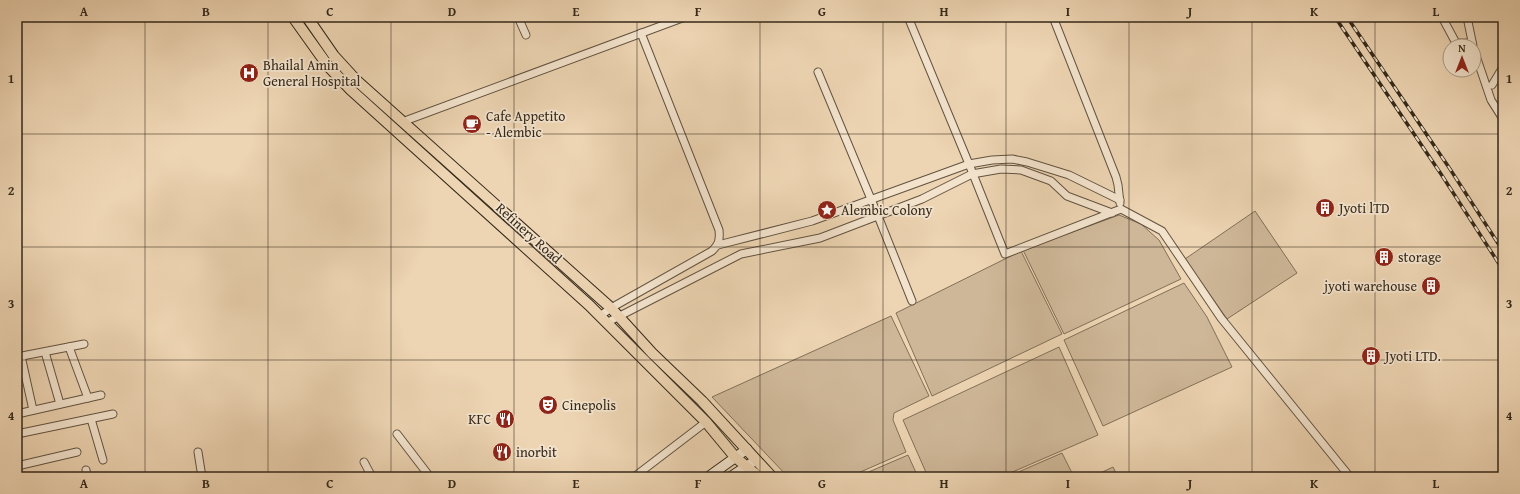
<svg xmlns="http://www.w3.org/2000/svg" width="1520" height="494" font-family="'Gentium Book Plus',serif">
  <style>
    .green { fill: #ceb798; stroke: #817059 }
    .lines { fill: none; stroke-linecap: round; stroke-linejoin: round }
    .street-casing { stroke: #625340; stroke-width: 9 }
    .secondary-casing { stroke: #34281a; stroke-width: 11 }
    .primary-casing { stroke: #34281a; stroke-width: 12 }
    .street { stroke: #f3e3cd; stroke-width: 7 }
    .secondary { stroke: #f3e3cd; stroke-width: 9 }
    .primary { stroke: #edd4b2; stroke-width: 10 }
    .rail-casing { stroke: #34281a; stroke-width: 3.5 }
    .rail { stroke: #f3e3cd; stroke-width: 2; stroke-dasharray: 6; stroke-linecap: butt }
    .grid { fill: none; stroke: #34281a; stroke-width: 1; stroke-opacity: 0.55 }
    .labels { text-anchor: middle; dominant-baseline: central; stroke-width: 3.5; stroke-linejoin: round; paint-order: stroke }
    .poi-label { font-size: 14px; fill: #34281a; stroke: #f3e3cd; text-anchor: start }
    .street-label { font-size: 14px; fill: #34281a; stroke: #f3e3cd }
    .neatline { fill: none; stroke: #34281a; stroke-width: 1.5 }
    .grid-label { font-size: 13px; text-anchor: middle; font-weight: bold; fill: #34281a }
  </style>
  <rect width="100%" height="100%" fill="#edd4b2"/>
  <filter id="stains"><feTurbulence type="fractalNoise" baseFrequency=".005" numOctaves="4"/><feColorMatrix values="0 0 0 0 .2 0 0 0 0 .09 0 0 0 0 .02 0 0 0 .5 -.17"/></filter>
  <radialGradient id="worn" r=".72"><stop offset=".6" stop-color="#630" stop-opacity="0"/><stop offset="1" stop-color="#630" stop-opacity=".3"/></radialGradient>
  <g class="green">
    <polygon points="1255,211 1297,273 1227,319 1185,259"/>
    <polygon points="1119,215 1141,224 1159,240 1181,279 1064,334 1023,250"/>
    <polygon points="1021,251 1062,334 932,396 896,313"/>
    <polygon points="1184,283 1207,317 1232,367 1103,426 1064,340"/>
    <polygon points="891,316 929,396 894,413 893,420 906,452 849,477 788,477 712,397"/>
    <polygon points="1059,347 1098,435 1001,477 928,477 903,420"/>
    <polygon points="1062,453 1074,477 1018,477 1016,473"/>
    <polygon points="908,455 918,477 857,477"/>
    <polygon points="1113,467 1118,477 1092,477"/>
  </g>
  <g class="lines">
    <g class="street-casing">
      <g id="street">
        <polyline points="518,17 526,35"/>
        <polyline points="908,17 969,164 1005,254 1121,209 1162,231 1221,318 1350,477"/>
        <polyline points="1053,17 1116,177 1118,185 1120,203"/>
        <polyline points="1442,17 1456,43 1472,43"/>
        <polyline points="1467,17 1473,46"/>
        <polyline points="1474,50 1491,100 1503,119"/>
        <polyline points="818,72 878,216 912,301"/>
        <polyline points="1492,85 1503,67"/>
        <polyline points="402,122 685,17"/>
        <polyline points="718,245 812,221 969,164 992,160 1012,159 1027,162 1069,175 1120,200"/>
        <path d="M600,316L611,308L712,251C719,244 720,240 719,230L641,33"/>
        <polyline points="606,323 741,254 820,238 922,199 972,174 1001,169 1021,170 1051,181 1067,196 1112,213"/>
        <polyline points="69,347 88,398"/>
        <polyline points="45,352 60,404"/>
        <polyline points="21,356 33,410"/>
        <polyline points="17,357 84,344"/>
        <polyline points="17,414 101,395"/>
        <polyline points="91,419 103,460"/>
        <polyline points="17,434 113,414"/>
        <polyline points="397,434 430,477"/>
        <polyline points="198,452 202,477"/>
        <polyline points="364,462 372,477"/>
        <polyline points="17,466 77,452"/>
        <polyline points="86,470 87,477"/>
        <polyline points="634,477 706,422"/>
      </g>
    </g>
    <g class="secondary-casing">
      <g id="secondary">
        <polyline points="708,477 747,449"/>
        <polyline points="730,477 756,460"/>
      </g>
    </g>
    <g class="primary-casing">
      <g id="primary">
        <polyline points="293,17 328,66 351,90 589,305 706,422 735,457 759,477"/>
        <polyline points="307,17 334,56 356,80 611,308 652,353 702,401 772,477"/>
      </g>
    </g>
    <use href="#street" class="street"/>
    <use href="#secondary" class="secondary"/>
    <use href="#primary" class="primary"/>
    <g class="rail-casing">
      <g id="rail">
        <polyline points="1335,17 1441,174 1503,270"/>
        <polyline points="1347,17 1450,169 1503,251"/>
      </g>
    </g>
    <use href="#rail" class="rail"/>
  </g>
  <path class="grid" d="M145,17V477M268,17V477M391,17V477M514,17V477M637,17V477M760,17V477M883,17V477M1006,17V477M1129,17V477M1252,17V477M1375,17V477M17,134H1503M17,247H1503M17,360H1503"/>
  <defs>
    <g id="hospital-disc" transform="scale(1)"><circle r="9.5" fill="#8f2418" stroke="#f3e3cd"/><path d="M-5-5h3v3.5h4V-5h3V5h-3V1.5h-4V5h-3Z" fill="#fff"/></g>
    <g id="cafe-disc" transform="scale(1)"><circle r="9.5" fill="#8f2418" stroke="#f3e3cd"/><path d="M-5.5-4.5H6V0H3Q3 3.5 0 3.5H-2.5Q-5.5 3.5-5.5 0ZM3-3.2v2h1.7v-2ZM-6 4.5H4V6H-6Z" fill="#fff"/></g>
    <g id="building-disc" transform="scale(1)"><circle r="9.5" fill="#8f2418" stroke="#f3e3cd"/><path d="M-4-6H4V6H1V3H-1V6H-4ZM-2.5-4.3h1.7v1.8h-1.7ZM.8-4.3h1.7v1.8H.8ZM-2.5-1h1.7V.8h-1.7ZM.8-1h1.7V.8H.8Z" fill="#fff"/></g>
    <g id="sight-disc" transform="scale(1)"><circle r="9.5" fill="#8f2418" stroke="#f3e3cd"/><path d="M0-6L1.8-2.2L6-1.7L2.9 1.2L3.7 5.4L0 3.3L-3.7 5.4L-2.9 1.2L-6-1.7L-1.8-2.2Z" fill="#fff"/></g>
    <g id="theatre-disc" transform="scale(1)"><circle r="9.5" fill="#8f2418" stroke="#f3e3cd"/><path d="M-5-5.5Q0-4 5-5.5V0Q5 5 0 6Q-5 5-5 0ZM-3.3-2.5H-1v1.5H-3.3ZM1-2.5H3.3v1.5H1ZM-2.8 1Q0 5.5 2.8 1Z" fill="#fff"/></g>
    <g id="restaurant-disc" transform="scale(1)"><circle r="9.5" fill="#8f2418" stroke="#f3e3cd"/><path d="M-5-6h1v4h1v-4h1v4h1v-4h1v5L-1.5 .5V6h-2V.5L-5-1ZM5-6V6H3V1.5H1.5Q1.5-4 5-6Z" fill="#fff"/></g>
  </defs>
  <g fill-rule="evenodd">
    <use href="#hospital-disc" x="249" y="73"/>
    <use href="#cafe-disc" x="472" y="124"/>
    <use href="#building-disc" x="1325" y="208"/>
    <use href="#sight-disc" x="827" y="210"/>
    <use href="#building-disc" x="1384" y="257"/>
    <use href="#building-disc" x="1431" y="286"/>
    <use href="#building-disc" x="1371" y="356"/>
    <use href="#theatre-disc" x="548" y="405"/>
    <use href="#restaurant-disc" x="505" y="419"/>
    <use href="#restaurant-disc" x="502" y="452"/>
  </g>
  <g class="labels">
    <g class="poi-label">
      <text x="263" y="65">Bhailal Amin<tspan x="263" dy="16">General Hospital</tspan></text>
      <text x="486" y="116">Cafe Appetito<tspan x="486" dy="16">- Alembic</tspan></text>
      <text x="1339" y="208">Jyoti lTD</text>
      <text x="841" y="210">Alembic Colony</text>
      <text x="1398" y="257">storage</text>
      <text x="1417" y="286" text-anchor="end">jyoti warehouse</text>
      <text x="1385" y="356">Jyoti LTD.</text>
      <text x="562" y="405">Cinepolis</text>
      <text x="491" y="419" text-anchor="end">KFC</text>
      <text x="516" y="452">inorbit</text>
    </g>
    <g class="street-label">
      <text transform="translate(529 233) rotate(42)">Refinery Road</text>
    </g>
  </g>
  <rect width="1520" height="494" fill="none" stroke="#edd4b2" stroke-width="44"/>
  <g transform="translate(1462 58)"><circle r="19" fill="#f3e3cd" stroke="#a79885"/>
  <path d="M0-3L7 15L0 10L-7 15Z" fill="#8f2418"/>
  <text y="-6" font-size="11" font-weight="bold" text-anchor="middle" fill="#34281a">N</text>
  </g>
  <rect x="22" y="22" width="1476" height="450" class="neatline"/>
  <g class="grid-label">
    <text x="84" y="16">A</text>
    <text x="206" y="16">B</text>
    <text x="330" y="16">C</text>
    <text x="452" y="16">D</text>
    <text x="576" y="16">E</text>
    <text x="698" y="16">F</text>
    <text x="822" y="16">G</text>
    <text x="944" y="16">H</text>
    <text x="1068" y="16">I</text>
    <text x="1190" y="16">J</text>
    <text x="1314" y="16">K</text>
    <text x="1436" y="16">L</text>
    <text x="11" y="83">1</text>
    <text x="1509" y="83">1</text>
    <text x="11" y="195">2</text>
    <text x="1509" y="195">2</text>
    <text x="11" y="308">3</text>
    <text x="1509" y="308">3</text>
    <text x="11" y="420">4</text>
    <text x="1509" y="420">4</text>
    <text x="84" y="488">A</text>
    <text x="206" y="488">B</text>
    <text x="330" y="488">C</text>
    <text x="452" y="488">D</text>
    <text x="576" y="488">E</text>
    <text x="698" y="488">F</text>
    <text x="822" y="488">G</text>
    <text x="944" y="488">H</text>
    <text x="1068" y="488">I</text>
    <text x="1190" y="488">J</text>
    <text x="1314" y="488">K</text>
    <text x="1436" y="488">L</text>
  </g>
  <rect width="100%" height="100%" filter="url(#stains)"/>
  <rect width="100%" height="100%" fill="url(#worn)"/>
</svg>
